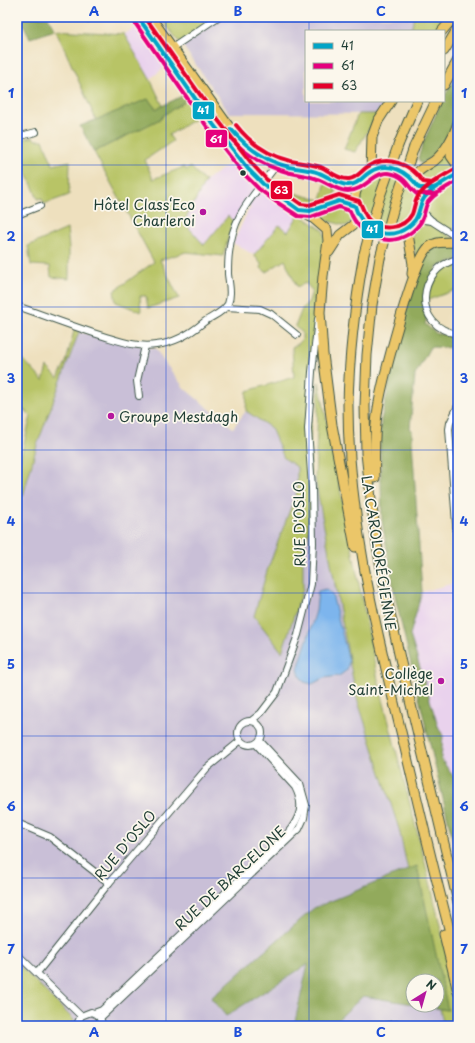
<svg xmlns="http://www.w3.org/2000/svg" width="475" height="1043" font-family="'Playpen Sans',sans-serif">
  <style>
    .built { fill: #e9d2ed }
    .industrial { fill: #c9bfd7 }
    .green { fill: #b8c466; stroke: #6c804d }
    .forest { fill: #92aa5b; stroke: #587448 }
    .water { fill: #7db5ed; stroke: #4e7990 }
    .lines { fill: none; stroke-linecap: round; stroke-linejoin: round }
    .minor-casing { stroke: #3e5549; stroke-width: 8 }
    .major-casing { stroke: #3e5549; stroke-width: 10 }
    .highway-casing { stroke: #3e5549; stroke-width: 11 }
    .minor { stroke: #fff; stroke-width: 6 }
    .major { stroke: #ebc669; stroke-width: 8 }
    .highway { stroke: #ebc669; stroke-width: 9 }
    .highway-bridge-casing { stroke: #3e5549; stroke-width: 11; stroke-linecap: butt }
    .highway-bridge { stroke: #ebc669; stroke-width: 9 }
    .bus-1-casing { stroke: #fbf7ec; stroke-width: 7 }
    .bus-2-casing { stroke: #fbf7ec; stroke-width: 7 }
    .bus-3-casing { stroke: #fbf7ec; stroke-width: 7 }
    .bus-1 { stroke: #02a4c6; stroke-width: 4 }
    .bus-2 { stroke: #e5007d; stroke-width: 4 }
    .bus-3 { stroke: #e4002b; stroke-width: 4 }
    .grid { fill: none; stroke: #1d4ed8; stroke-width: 1; stroke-opacity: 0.55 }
    .bus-dot { fill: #1f3d34; stroke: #fbf7ec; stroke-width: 1.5 }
    .poi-dot { fill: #b5179e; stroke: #fbf7ec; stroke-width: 1.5 }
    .labels { text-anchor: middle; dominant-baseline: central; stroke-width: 3.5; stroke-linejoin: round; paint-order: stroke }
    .poi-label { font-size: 14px; fill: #1f3d34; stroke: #fbf7ec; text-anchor: end }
    .street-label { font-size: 14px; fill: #1f3d34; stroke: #fbf7ec }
    .line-badge { stroke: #fbf7ec; stroke-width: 1.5 }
    .badge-label { font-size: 11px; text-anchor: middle; font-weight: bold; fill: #fff }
    .neatline { fill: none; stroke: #1d4ed8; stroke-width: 1.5 }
    .grid-label { font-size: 13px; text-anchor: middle; font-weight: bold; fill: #1d4ed8 }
  </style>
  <rect width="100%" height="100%" fill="#fbf7ec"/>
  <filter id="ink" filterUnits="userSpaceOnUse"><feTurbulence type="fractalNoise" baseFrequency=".025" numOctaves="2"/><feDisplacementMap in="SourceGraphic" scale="8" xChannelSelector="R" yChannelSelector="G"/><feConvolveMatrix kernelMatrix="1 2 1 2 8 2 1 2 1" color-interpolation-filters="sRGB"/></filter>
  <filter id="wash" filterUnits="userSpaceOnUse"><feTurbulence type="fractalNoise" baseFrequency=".012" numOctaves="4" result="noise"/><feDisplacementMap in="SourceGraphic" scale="16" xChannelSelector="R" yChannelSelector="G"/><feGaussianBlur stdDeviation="0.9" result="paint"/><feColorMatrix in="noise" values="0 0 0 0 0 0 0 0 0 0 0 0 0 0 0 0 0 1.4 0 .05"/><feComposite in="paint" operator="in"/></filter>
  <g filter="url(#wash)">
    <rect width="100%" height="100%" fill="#eee0be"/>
    <g class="built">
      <polygon points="142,24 170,63 150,79 124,34"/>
      <polygon points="236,160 299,214 288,232 279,225 254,255 233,243 249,209 251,210 248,203 236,223 227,216 204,246 184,222 206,180"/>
      <polygon points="458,582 458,783 441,759 443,736 438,726 410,635 422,592"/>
    </g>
    <g class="industrial">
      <polygon points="221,17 414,17 411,31 306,31 306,101 386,101 378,114 229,113 183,46"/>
      <polygon points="79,332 156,349 162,359 185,389 233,428 246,411 271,428 284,458 315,479 356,695 399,829 434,981 413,981 413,1005 437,1005 437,995 444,1026 79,1026 17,963 17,517 37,445"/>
    </g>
    <g class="green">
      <polygon points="159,17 222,17 183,46"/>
      <polygon points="414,17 450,17 438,31 411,31"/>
      <polygon points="56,30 124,34 150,79 163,106 156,109 148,99 96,120"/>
      <polygon points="190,98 201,115 169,135 173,141 145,160 153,179 184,167 186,170 191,167 204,181 206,180 184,222 204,245 228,216 233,221 223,256 186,252 160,260 179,298 148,308 146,296 140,296 141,312 116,302 114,291 154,262 94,152 162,118 161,116"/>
      <polygon points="358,114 378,114 355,152 344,149"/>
      <polygon points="33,137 35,140 43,140 53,165 70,161 69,195 44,204 42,198 38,199 17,150 17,140"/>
      <polygon points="451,141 458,171 429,189 423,188 418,180 417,175"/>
      <path d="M390,167C411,174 416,178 422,200L458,175V218L454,230C437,225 428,221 422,204C409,258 337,229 358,186C364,173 376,168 390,167Z"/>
      <path d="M287,170C294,171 302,171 309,173C314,174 333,182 335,187C341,202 313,210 302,208C297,207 275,189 269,185L268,183L271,180L279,182L278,189L321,200L326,181L286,171Z"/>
      <polygon points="337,204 349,207 350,209 353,218 351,222 346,226 322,219 320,220 312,213"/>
      <polygon points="299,214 323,230 325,238 311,350 310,527 303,550 303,589 282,652 254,616 267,571 297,491 297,467 284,458 271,428 246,411 247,391 294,377 292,347 298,344 302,340 302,332 295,327 302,309 309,301 312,291 306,283 297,287 285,260 266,272 261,268 261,264 254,255 279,225 288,232"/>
      <polygon points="423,222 429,223 455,240 417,260 411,236 418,223"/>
      <polygon points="67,229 69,248 69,279 51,277 50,266 31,265 28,246"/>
      <path d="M458,261V289L425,301C431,272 430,272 458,261Z"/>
      <polygon points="75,327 79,332 37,445 23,496 17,495 17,472 31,416 17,404 17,355 22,358 43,381 47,367 58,378 66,362"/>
      <polygon points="319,382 378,680 430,882 458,1003 458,1026 444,1026 440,1009 447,1010 417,867 408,870 399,829 356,695 315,479"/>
      <polygon points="17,963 74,1020 72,1026 17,1026"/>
    </g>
    <g class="forest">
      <polygon points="20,17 48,17 55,30 30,38"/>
      <polygon points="458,73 458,105 451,130 438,153 421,164 418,158 424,141 442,101 444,101 444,97"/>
      <polygon points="188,93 190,98 162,116 162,118 94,152 80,126 148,99 156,109"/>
      <polygon points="458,242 458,259 437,267 425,295 427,317 425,324 437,334 458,335 458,348 430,347 415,375 410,428 412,430 412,441 422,592 410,635 438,726 443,736 441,759 458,783 458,862 396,601 382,521 380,444 381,420 412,283 428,247"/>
      <polygon points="417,866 448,1010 417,1005 437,1005 437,981 413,981 413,1004 363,996 331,1026 294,1026 308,964 226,1016 211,998 314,908"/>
    </g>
    <polygon class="water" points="326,589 332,594 349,661 347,670 339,676 324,678 312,684 304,682 300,676 298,669 316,611 318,591"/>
  </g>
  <g filter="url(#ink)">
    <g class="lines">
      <g class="minor-casing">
        <g id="minor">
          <polyline points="87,19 90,17"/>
          <polyline points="163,54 218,17"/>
          <polyline points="17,137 36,132"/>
          <polyline points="421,210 433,222 458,238"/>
          <polyline points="17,215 40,206"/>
          <polyline points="416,219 432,221"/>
          <path d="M458,259C416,268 412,328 458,334"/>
          <path d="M17,306C46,316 74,327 103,336C120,341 138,348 156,345C175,343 190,334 204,322C212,316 223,313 228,304C232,294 229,284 228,274C228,267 228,260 229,253C233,212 255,195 277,164"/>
          <polyline points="226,307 260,309 271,314 297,335"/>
          <polyline points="139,396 137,381 145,346"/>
          <polyline points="458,406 450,423 449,429 458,551"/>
          <circle cx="250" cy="733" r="12"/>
          <polyline points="251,721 261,713 277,692 298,635 311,584 313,543 312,488 308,429 312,372 318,319"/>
          <polyline points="17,823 50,837 109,883"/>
          <polyline points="17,954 81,1016"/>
          <polyline points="37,973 109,883 207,768 240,741"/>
          <path d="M94,1013L102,1010L287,834C300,818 305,806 295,787L256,744"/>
          <polyline points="100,1018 299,829 304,818 306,805 300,784 260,741"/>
          <path d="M77,1026L78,1022L81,1016L91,1012C98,1014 102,1018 102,1026"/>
          <path d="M385,1026C395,1023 403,1024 413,1026"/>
        </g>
      </g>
      <g class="major-casing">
        <g id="major">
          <polyline points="138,17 213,124 248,169 263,184 278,196 299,210 310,211 321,208 339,201 355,206"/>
          <path d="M151,17L234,133C249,147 265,161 286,166C297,169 308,169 319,173C337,179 339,188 360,182"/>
          <circle cx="388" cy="201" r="33"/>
          <polyline points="422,200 427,195 458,174"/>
        </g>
      </g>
      <g class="highway-casing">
        <g id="highway">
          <polyline points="442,31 454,17"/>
          <polyline points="444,51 458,28"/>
          <polyline points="444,85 458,60"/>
          <polyline points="455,136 455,141 451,156 458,166"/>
          <polyline points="399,143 417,101"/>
          <polyline points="414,147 436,101"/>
          <polyline points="371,171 372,137 378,121 391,101"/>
          <path d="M415,180L416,174C421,168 428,165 434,161C445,152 454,136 458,123"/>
          <polyline points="299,210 305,214 313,218 327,230 328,241 323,276 320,312 323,354 332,425 355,547"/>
          <polyline points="407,228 413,264 412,274"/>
          <polyline points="329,252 340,235 353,225 358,217"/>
          <path d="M364,254C355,304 349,354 348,405C348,520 377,633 404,744C421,817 438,890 458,962"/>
          <polyline points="380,258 372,305 367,355 365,406 366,453 371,499 377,545 385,590 401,663 458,902"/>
          <path d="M375,478C374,455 374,432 378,408C382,384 413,259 429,247C438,240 448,243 458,242"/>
          <polyline points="444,934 458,992"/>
        </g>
      </g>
      <use href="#minor" class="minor"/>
      <use href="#major" class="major"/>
      <use href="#highway" class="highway"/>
      <g class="highway-bridge-casing">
        <g id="highway-bridge">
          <polyline points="364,254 379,199 399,143"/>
          <polyline points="380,258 395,203 414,147"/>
        </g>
      </g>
      <use href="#highway-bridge" class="highway-bridge"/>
      <g class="bus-1-casing">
        <g id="bus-1">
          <path d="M138,17L213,124L248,169L263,184L299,210L310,211L339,201L355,206C363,235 396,244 415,220C420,213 419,204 425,197C434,187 446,180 458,174"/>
          <path d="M231,129C246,147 265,161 289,167C299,169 309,169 319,173C328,176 336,184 347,185C357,186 362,177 370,172C389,160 408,172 419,188H433L441,185"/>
        </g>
      </g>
      <g class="bus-2-casing">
        <g id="bus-2">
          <path d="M133,20L208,128L243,173L259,189L275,201L298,216L311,217L339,207L350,211C360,239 395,251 417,227C426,218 423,210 428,202C435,193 448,186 458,181"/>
          <path d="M226,133C242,152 262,166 287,172C297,175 307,175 317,179C327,182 336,191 348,191C369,191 375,163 400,177C407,181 410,189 417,194H434L444,190"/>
        </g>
      </g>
      <g class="bus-3-casing">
        <g id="bus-3">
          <path d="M145,17L218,120L253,165L267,180L301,204L309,205L339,195L359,201C363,207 364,215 369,220C381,232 404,229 412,214C415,207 414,200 420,194C429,183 443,176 455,169"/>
          <path d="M236,125C250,143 269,156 291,161C301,163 311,164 321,167C330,171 339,180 349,179C357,178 361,171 367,167C387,154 411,164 423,182L432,183L438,180"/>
        </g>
      </g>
      <use href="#bus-1" class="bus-1"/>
      <use href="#bus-2" class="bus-2"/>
      <use href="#bus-3" class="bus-3"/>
    </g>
  </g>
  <path class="grid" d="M166,17V1026M309,17V31M309,101V1026M17,165H458M17,307H458M17,450H458M17,593H458M17,736H458M17,878H458"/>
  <circle class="bus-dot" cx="243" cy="173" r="3.5"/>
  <g class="poi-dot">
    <circle cx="203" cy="212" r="4"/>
    <circle cx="111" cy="416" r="4"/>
    <circle cx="441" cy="681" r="4"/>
  </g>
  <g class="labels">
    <g class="poi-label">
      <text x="195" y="204">Hôtel Class‘Eco<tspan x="195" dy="16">Charleroi</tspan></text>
      <text x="119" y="416" text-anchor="start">Groupe Mestdagh</text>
      <text x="433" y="673">Collège<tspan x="433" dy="16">Saint-Michel</tspan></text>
    </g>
    <g class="street-label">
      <text transform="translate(299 524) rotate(-91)">RUE D'OSLO</text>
      <text transform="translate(379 553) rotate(81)">LA CAROLORÉGIENNE</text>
      <text transform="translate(125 845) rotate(-50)">RUE D'OSLO</text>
      <text transform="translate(230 878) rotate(-43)">RUE DE BARCELONE</text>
    </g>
  </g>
  <g class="line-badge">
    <rect x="192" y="101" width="23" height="19" rx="4" fill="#02a4c6"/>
    <rect x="205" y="129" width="23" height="19" rx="4" fill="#e5007d"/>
    <rect x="270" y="180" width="23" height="20" rx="4" fill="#e4002b"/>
    <rect x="361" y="220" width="23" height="19" rx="4" fill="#02a4c6"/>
  </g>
  <g class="badge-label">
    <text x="203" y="114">41</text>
    <text x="216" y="143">61</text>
    <text x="281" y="194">63</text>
    <text x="372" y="233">41</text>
  </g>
  <rect width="475" height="1043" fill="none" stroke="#fbf7ec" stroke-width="44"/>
  <rect x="305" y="30" width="140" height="72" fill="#fbf7ec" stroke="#a3ada2"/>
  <rect x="313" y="43" width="20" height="6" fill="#02a4c6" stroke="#a3ada2"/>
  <text x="341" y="50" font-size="12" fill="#1f3d34">41</text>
  <rect x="313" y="63" width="20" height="6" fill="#e5007d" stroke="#a3ada2"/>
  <text x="341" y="70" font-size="12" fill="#1f3d34">61</text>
  <rect x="313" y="83" width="20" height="6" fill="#e4002b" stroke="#a3ada2"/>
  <text x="341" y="90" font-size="12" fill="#1f3d34">63</text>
  <g transform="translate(425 993) rotate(37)"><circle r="19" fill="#fbf7ec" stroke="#a3ada2"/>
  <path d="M0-3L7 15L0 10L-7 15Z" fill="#b5179e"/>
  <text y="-6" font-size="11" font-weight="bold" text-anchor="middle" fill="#1f3d34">N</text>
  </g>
  <rect x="22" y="22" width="431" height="999" class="neatline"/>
  <g class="grid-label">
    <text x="94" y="16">A</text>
    <text x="238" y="16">B</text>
    <text x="381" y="16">C</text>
    <text x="11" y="98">1</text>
    <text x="464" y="98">1</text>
    <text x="11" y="241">2</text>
    <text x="464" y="241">2</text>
    <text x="11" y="383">3</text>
    <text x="464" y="383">3</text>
    <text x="11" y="526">4</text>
    <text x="464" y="526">4</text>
    <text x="11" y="669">5</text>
    <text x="464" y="669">5</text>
    <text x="11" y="811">6</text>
    <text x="464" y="811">6</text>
    <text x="11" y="954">7</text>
    <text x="464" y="954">7</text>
    <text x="94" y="1037">A</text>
    <text x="238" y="1037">B</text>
    <text x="381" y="1037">C</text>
  </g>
</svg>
